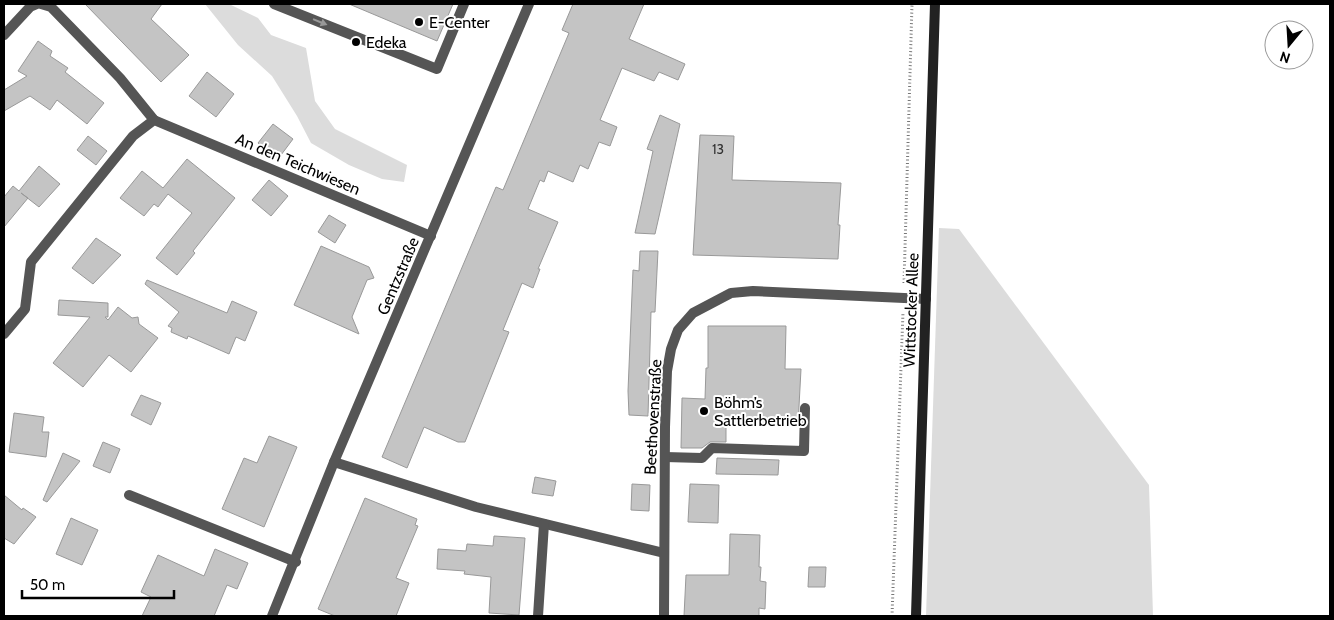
<svg xmlns="http://www.w3.org/2000/svg" width="1334" height="620" font-family="Cabin,sans-serif">
  <style>
    .green { fill: #dcdcdc }
    .building { fill: #c4c4c4; stroke: #999 }
    .lines { fill: none; stroke-linecap: round; stroke-linejoin: round }
    .path { stroke: #777; stroke-width: 3; stroke-dasharray: 1 2.5; stroke-linecap: butt }
    .lane { stroke: #555; stroke-width: 10 }
    .street { stroke: #555; stroke-width: 10 }
    .secondary { stroke: #222; stroke-width: 10 }
    .oneway { fill: #999 }
    .poi-dot { fill: #000; stroke: #fff; stroke-width: 2 }
    .labels { text-anchor: middle; dominant-baseline: central; stroke-width: 4; stroke-linejoin: round; paint-order: stroke }
    .number-label { font-size: 14px; fill: #313131 }
    .poi-label { font-size: 16px; fill: #000; stroke: #fff; text-anchor: start }
    .street-label { font-size: 16px; fill: #000; stroke: #fff }
  </style>
  <rect width="100%" height="100%" fill="#fff"/>
  <g class="green">
    <polygon points="205,4 229,4 258,18 271,35 306,48 315,101 335,129 407,165 404,182 382,179 349,165 311,143 297,116 272,76 238,45"/>
    <polygon points="939,228 959,229 1149,485 1153,616 926,616"/>
  </g>
  <g class="building">
    <polygon points="85,4 162,4 151,19 189,55 161,82"/>
    <polygon points="349,4 453,4 437,41"/>
    <polygon points="573,4 644,4 629,39 685,64 678,80 659,72 654,81 622,68 600,120 617,127 610,146 599,142 588,169 580,165 573,182 548,171 544,182 540,180 528,209 558,222 538,269 540,269 533,288 522,283 503,330 509,332 465,442 458,442 424,427 407,468 382,457 496,187 503,190 569,33 562,30"/>
    <polygon points="38,41 52,51 50,56 68,68 65,72 104,103 87,124 57,100 50,110 30,96 4,111 4,90 27,76 18,71"/>
    <polygon points="207,72 234,94 216,117 189,96"/>
    <polygon points="660,115 680,124 655,234 635,233 653,151 647,149"/>
    <polygon points="273,124 293,139 278,159 258,143"/>
    <polygon points="700,135 734,136 732,180 841,183 838,225 840,225 838,259 693,255"/>
    <polygon points="88,136 107,151 96,165 77,150"/>
    <polygon points="187,159 235,198 193,251 195,253 177,275 156,258 192,213 168,194 158,207 154,204 144,216 120,198 142,171 163,188"/>
    <polygon points="39,166 60,184 39,207 21,193 28,198 4,227 4,197 13,186 19,191"/>
    <polygon points="269,180 288,196 271,216 252,200"/>
    <polygon points="329,215 346,225 335,243 318,232"/>
    <polygon points="96,238 121,255 93,284 72,268"/>
    <polygon points="321,246 369,267 374,278 367,280 352,317 359,334 294,305"/>
    <polygon points="640,251 658,251 655,312 651,312 648,416 629,415 628,391 633,270 639,271"/>
    <polygon points="147,280 227,313 232,301 257,312 245,341 236,337 229,354 188,336 187,339 171,332 172,328 168,326 179,312 145,284"/>
    <polygon points="59,300 108,303 108,317 105,317 108,320 118,307 132,318 138,317 139,324 158,338 131,372 109,355 83,387 53,363 90,317 58,315"/>
    <polygon points="708,326 786,326 785,369 801,369 798,425 726,423 726,442 710,442 702,448 681,448 682,398 705,399 706,368 708,368"/>
    <polygon points="141,395 161,403 151,425 131,415"/>
    <polygon points="14,413 44,417 42,432 49,432 46,457 9,452"/>
    <polygon points="269,436 297,447 264,527 222,509 244,458 257,463"/>
    <polygon points="103,442 120,449 110,473 93,466"/>
    <polygon points="63,453 80,461 47,502 43,500"/>
    <polygon points="717,458 779,460 778,475 716,474"/>
    <polygon points="535,477 556,481 553,496 532,493"/>
    <polygon points="632,484 650,485 649,511 631,510"/>
    <polygon points="690,484 719,485 718,523 688,522"/>
    <polygon points="4,495 22,510 23,508 36,517 14,544 4,538"/>
    <polygon points="365,498 417,519 415,525 418,526 396,578 409,583 396,616 335,616 318,609"/>
    <polygon points="71,518 98,530 82,565 56,554"/>
    <polygon points="730,534 760,535 759,567 761,567 760,581 766,582 765,609 759,608 759,616 684,616 686,575 729,575"/>
    <polygon points="494,536 525,538 519,615 489,613 491,577 464,574 465,571 437,569 438,549 466,551 467,544 493,546"/>
    <polygon points="215,549 248,563 237,589 227,585 214,616 142,616 151,597 141,592 158,555 204,576"/>
    <polygon points="809,567 826,567 825,587 808,587"/>
  </g>
  <g class="lines">
    <g class="path">
      <polyline points="904,283 912,4"/>
      <polyline points="892,616 903,312"/>
    </g>
    <g class="lane">
      <polyline points="41,4 51,7 120,78 154,120"/>
      <polyline points="274,4 437,69 464,4"/>
      <polyline points="4,35 30,7 37,4"/>
      <polyline points="665,457 702,458 712,448 804,451 805,408"/>
      <polyline points="334,462 476,507 664,553"/>
      <polyline points="129,495 296,562"/>
      <polyline points="538,616 544,524"/>
    </g>
    <g class="street">
      <polyline points="4,334 25,309 31,262 133,136 154,120 431,236"/>
      <polyline points="272,616 334,462 529,4"/>
      <polyline points="664,616 665,427 667,371 671,349 678,330 693,313 731,293 753,291 926,299"/>
    </g>
    <polyline class="secondary" points="916,616 935,4"/>
  </g>
  <defs><path id="oneway-solid" d="M-6-.8H1V-3.2L6.5 0L1 3.2V.8H-6Z" transform="scale(1.25)"/></defs>
  <use class="oneway" href="#oneway-solid" transform="translate(320 22) rotate(22)"/>
  <g class="poi-dot">
    <circle cx="419" cy="22" r="5"/>
    <circle cx="356" cy="42" r="5"/>
    <circle cx="704" cy="411" r="5"/>
  </g>
  <g class="labels">
    <g class="number-label">
      <text x="718" y="149">13</text>
    </g>
    <g class="poi-label">
      <text x="429" y="22">E-Center</text>
      <text x="366" y="42">Edeka</text>
      <text x="714" y="402">Böhm’s<tspan x="714" dy="18">Sattlerbetrieb</tspan></text>
    </g>
    <g class="street-label">
      <text transform="translate(298 164) rotate(23)">An den Teichwiesen</text>
      <text transform="translate(398 276) rotate(-67)">Gentzstraße</text>
      <text transform="translate(911 310) rotate(-88)">Wittstocker Allee</text>
      <text transform="translate(653 417) rotate(-87)">Beethovenstraße</text>
    </g>
  </g>
  <rect width="1334" height="620" fill="none" stroke="#000000" stroke-width="10"/>
  <g transform="translate(1289 45) rotate(198)"><circle r="24" fill="#ffffff" stroke="#999999"/>
  <path d="M0-4L9 19L0 12L-9 19Z" fill="#000000"/>
  <text y="-8" font-size="14" font-weight="bold" text-anchor="middle" fill="#000000">N</text>
  </g>
  <path d="M22 590v8h152v-8" fill="none" stroke="#000000" stroke-width="2.5"/>
  <text x="30" y="590" font-size="15" fill="#000000" stroke="#ffffff" stroke-width="4" paint-order="stroke">50 m</text>
</svg>
